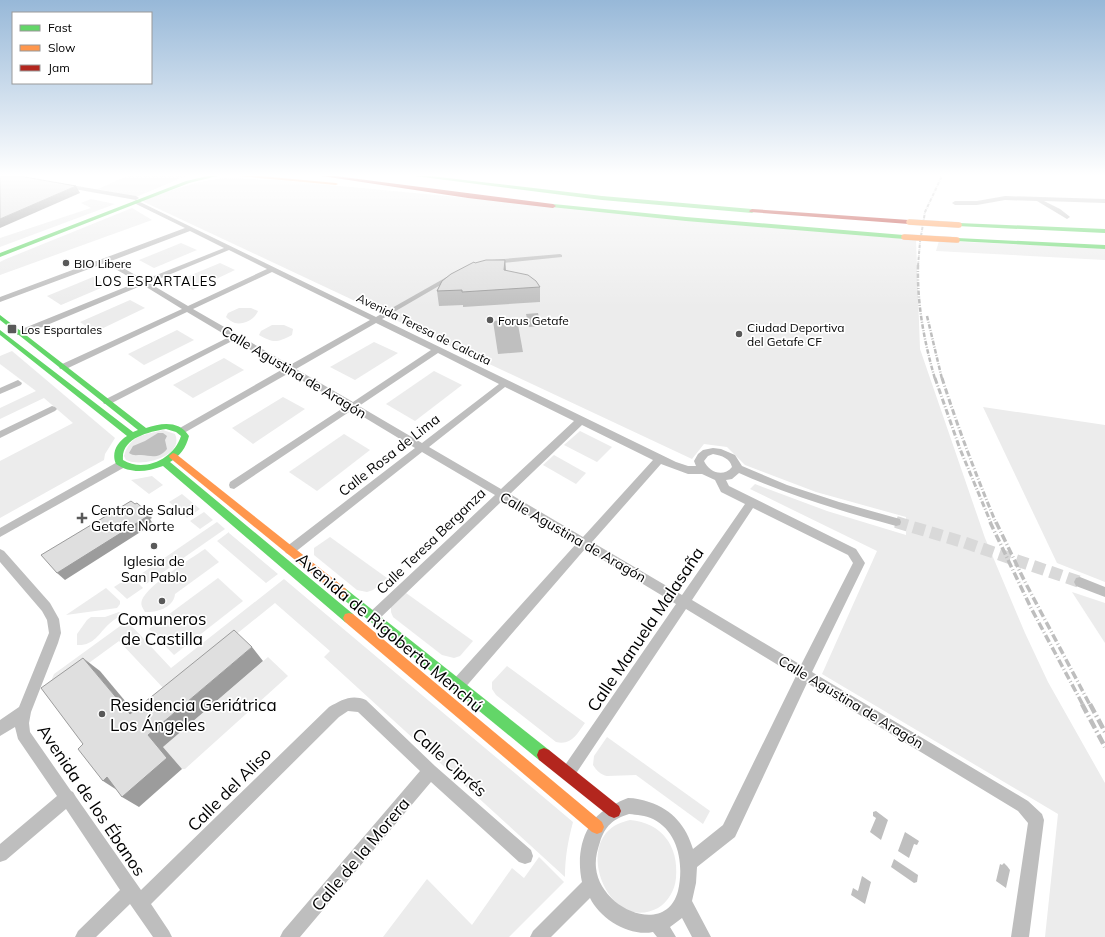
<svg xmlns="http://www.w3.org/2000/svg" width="1105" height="937" font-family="Mulish,sans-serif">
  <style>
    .green { fill: #ececec }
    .water { fill: #bfbfbf }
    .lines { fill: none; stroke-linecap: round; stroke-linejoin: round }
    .street-tunnel-far1 { stroke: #d9d9d9; stroke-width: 10; stroke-dasharray: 10 5; stroke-linecap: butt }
    .street-tunnel { stroke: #d9d9d9; stroke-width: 12; stroke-dasharray: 12 6; stroke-linecap: butt }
    .street { fill: #bebebe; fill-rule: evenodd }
    .fast { fill: #63d668; fill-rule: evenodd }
    .slow { fill: #ff974d; fill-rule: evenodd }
    .jam { fill: #b3261e; fill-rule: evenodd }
    .rail-far4 { stroke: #bebebe; stroke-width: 2; stroke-dasharray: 3.5 1 0.5 1; stroke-linecap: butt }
    .rail-far3 { stroke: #bebebe; stroke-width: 2.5; stroke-dasharray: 4.5 1.5 1 1.5; stroke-linecap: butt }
    .rail-far2 { stroke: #bebebe; stroke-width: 3; stroke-dasharray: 6 2 1 2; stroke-linecap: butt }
    .rail-far1 { stroke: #bebebe; stroke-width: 3.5; stroke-dasharray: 8 2.5 1 2.5; stroke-linecap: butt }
    .rail { stroke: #bebebe; stroke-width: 4.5; stroke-dasharray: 10 3 1.5 3; stroke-linecap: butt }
    .slow-bridge-casing { stroke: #dbdbdb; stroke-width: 6; stroke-linecap: butt }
    .slow-bridge { stroke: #ff974d; stroke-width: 5.5 }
    .wall { fill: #c0c0c0 }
    .shaded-wall { fill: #9c9c9c }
    .building { fill: #dfdfdf; stroke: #9c9c9c }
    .poi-dot { fill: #595959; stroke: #fff; stroke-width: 1.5 }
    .labels { text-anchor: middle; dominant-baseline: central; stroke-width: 3.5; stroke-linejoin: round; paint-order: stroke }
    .far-poi-label { font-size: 12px; fill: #000; stroke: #fff; text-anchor: start }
    .far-street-label { font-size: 12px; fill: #000; stroke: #fff }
    .far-neighbourhood-label { font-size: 13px; letter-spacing: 1px; fill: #000; stroke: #fff }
    .street-label { font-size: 14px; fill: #000; stroke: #fff }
    .poi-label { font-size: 14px; fill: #000; stroke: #fff; text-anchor: start }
    .near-poi-label { font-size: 17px; fill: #000; stroke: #fff }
    .near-street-label { font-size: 17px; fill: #000; stroke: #fff }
  </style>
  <rect width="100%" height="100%" fill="#fff"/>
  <g class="green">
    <polygon points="127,176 186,176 136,197 98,189"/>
    <path d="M225,178L276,180L916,240L920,349L985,538L1025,633L1048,682L1105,783V937H1045L1058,814L822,674L877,551L750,489L755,484L827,511L906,535V517L816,492L745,465L727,447L704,444L692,459L142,201C169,191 195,181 225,178Z"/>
    <polygon points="91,199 115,204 0,247 0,238 91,208 81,203"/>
    <polygon points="132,208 152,220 0,275 0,262 6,259"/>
    <polygon points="939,241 1105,248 1105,260 936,251"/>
    <polygon points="181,243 197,250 154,268 139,260"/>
    <polygon points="220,263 235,270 193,290 177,281"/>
    <polygon points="93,277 108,285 61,305 47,296"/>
    <polygon points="130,300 145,308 95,332 80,322"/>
    <path d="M239,308H251L258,311C255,319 244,325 235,323C232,322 228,319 226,317L228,313Z"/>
    <path d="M272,325H284L293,329L292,335C276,343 274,343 259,335L261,331Z"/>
    <polygon points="177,330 194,340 144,365 128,354"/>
    <polygon points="374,342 398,353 355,380 330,367"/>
    <polygon points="12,351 115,438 105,454 104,460 0,518 0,461 73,423 44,398 0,419 0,408 36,391 0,364 0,356"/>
    <polygon points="224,358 244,370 193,398 173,385"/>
    <polygon points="434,371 462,385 415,421 386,404"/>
    <polygon points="283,397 305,409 253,444 232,428"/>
    <polygon points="983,407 1105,425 1105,582 1057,563"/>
    <path d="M163,430L175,434C185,456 142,468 126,460L124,456C130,435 144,435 163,430Z"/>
    <polygon points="580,431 612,447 597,462 564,445"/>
    <polygon points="344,434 370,450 317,491 289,472"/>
    <polygon points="554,455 586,473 576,484 543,465"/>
    <polygon points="152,476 163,485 149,494 131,480"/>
    <polygon points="182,494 200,509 187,518 169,502"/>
    <polygon points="204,512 213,520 200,529 190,521"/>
    <polygon points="217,522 225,529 146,584 138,576"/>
    <polygon points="229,532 229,533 278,574 266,583 217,541"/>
    <polygon points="330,537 387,578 373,590 367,592 357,590 314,555 314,548"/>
    <path d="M205,549L219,562L175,594C174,607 157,613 145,612C143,608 140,605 142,600C148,585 190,559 205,549Z"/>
    <polygon points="131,576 143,588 127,599 114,587"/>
    <polygon points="218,578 243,601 174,655 149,629"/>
    <path d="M284,579L573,822C568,841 565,857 565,877L324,657L330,651L275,603L166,691L119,641L45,695L54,674L127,621L171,668Z"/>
    <polygon points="106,588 120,601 120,604 117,608 66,615"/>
    <polygon points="1072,592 1105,603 1105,643"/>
    <polygon points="406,593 473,641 460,656 454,658 442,655 393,617 391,612 391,606"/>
    <path d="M119,612L121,613C117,619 113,620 109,624C98,634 94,646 77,645V634L87,620L91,617H105Z"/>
    <polygon points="268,657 288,676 185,769 182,769 163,747"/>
    <path d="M507,666L585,723C577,734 571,746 556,742L496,695L492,689V682Z"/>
    <path d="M607,737L710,811L703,824L636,775L607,776C601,775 596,770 593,765L594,756Z"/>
    <path d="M630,820C662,823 679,846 676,878C675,890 668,902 658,908C610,934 573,845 618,824C622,822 626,821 630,820Z"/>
    <polygon points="539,857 564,882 509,937 383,937 427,879 472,925 512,868 524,878"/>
  </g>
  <g class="water">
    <polygon points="538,313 541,326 529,327 526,314"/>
    <polygon points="517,319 523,352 498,354 493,321"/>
    <path d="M158,433H163L167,436L165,440L167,449C159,459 152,456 141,455C136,455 133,456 129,453L133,446L145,441Z"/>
    <polygon points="876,811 888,820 881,840 870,832 876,818 873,816 873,812"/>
    <polygon points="905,832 919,841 917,845 914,844 909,858 898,851"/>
    <polygon points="894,859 918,875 917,882 914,883 891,867"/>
    <polygon points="1004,863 1007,866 1010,870 1006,888 996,881 1000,864 1002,865"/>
    <polygon points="862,876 871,882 865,904 851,895 853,888 858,891"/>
  </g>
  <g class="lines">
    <polyline class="street-tunnel-far1" points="896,522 899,523"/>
    <polyline class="street-tunnel" points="896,522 963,542 1080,582"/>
    <g class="street">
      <polygon points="65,184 136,196 139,198 136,200 63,187 63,185"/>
      <polygon points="1005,196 1105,199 1105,203 1044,201 1060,209 1069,216 1070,217 1067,219 1037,201 1005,200 977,205 955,205 952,203 955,201 977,201"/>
      <path d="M136,200L376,317L452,274H456V276L382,319L676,462L688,466H696L694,461L698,454L703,450L713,448L721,449L735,455L742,466L787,485L839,502L900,519L901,522L900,525L896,526C841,511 791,496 739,473L732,479L726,480L729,486L856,549L865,563L812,672L1028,801L1042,814L1044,820L1029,937H1011L1028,823L1018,811L807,683L735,837L697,867L696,883L692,901L711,937H692L682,918L670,927L676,937H657L653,932C630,937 600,919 590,898L551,937H530L533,931L582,882C575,850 585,816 617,803C620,801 625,799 628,798C635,798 643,800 649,802C673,810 686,826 693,849L723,825L796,676L686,609L573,778L568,780L563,778L561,773L563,768L676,604L585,549L463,690L458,692L453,690L451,685L453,680L576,544L503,500L377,621L373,623L369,621L367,617L369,613L495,495L422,452L294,553L290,555L286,553L284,550L286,547L415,448L352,410L234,489L230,488L229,485L230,482L346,406L289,373L184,433H178L176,431L178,429L283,369L234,340L110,404H104L103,402L104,400L229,337L187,312L66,369H60L59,367L60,365L182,309L143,285L23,335H17V331L138,282L105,263L0,302V297L185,228L134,203L133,202ZM190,231L224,248L144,280L111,261ZM229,250L267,269L188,306L149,283ZM272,272L370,320L290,365L193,309ZM376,323L431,350L353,402L296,369ZM438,353L499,384L422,443L359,406ZM505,387L574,421L501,489L429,447ZM582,425L653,460L583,537L510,494ZM713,454C722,456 730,458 732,467C723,478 709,472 704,461L708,456ZM661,464L688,474H702L715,480L721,492L745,504L682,595L592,542ZM753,508L848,555L853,563L801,665L692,600ZM629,814C637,815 645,815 653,819C679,832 684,865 678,891C666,937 600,909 596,868C595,859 597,851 600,842C605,826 613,819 629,814Z"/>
      <polygon points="560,254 562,255 562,257 492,264 489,262 492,260"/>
      <polygon points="18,380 22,383 21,385 0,394 0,388"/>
      <polygon points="52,406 55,407 57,409 55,411 0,438 0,431"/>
      <polygon points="121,460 126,464 125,467 0,537 0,528"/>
      <path d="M0,549L4,551L50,603L59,619L61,633L58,643L31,712L29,723L30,732L71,791L73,792L76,797L141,890L329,707C342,700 351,694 366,700L435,766L531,850L533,856L531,862L525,864L519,862L431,782L300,937H280L283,931L420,771L358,712L348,711L339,717L151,904L169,931L172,937H153L130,904L96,937H75L78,931L120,890L66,809L6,860L0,862V844L57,796L18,739L15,727L0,736V720L19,707L49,633L47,620L42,611L0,562Z"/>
      <polygon points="1080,577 1105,587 1105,597 1076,586 1074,582 1076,578"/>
    </g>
    <g class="fast">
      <polygon points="208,176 217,176 189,183 0,257 0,253 186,181"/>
      <polygon points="415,176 430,176 602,196 752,209 755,211 752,213 602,200"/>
      <polygon points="553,204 686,217 904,235 907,237 904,239 686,221 551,207 550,206"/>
      <polygon points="959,223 1105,229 1105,233 957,226 956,225"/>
      <polygon points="957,238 1105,245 1105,249 955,241 954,240"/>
      <path d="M0,315L146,428C161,423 179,420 189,436C186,448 180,456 170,462L353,614L355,618L353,622L349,623L345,622L163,466C146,472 131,474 116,464C111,453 117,442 127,436L0,335V330L133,432L138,430L0,320ZM166,429L176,432L181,436C174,459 144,473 123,460C121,438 148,432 166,429Z"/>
      <polygon points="342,587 346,589 549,750 551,755 549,760 544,762 539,760 338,595 337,592 338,589"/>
    </g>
    <g class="slow">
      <polygon points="239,176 260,176 336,183 338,184 336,185"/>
      <polygon points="173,453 176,454 346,589 347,592 346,595 342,597 338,595 170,458 169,456"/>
      <polygon points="349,613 353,614 602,822 604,827 602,832 597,834 592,832 345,622 343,618 345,614"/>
    </g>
    <g class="jam">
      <polygon points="322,176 335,176 553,204 556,206 553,208 468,198"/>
      <polygon points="752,209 909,220 912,222 909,224 750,212 749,211"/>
      <polygon points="544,748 549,750 619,806 621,811 619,816 614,818 609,816 539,760 537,755 539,750"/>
    </g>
    <polyline class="rail-far4" points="918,266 920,242 925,212 942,176"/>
    <g class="rail-far3">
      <path d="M918,265C917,304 924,341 935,379"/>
      <polyline points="927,316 942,379"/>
    </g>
    <g class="rail-far2">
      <polyline points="935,378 960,449 991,523"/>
      <path d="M942,378C958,428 976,475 996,523"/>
    </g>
    <g class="rail-far1">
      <polyline points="990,522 1031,608 1083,705"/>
      <polyline points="996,522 1025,582 1090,705"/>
    </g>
    <g class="rail">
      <polyline points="1082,704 1105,747"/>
      <polyline points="1090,704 1105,732"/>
    </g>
    <g class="slow-bridge-casing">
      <g id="slow-bridge">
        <polyline points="909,222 959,225"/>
        <polyline points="904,237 957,240"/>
      </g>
    </g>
    <use href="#slow-bridge" class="slow-bridge"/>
  </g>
  <polygon class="wall" points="505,260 506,270 540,287 540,302 463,307 463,305 439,306 437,291 475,263"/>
  <g class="shaded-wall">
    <polygon points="76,186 80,193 0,228 0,219"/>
    <polygon points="505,260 506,274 504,270"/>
    <polygon points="146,511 152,518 150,519 153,524 65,580 57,573"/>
    <polygon points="252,647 263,661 163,747 182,769 139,807 122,797 148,735"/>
    <polygon points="83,658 100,671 146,726 130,714"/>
    <polygon points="107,777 120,792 103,781"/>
  </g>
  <g class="building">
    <polygon points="0,176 19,176 76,186 0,219"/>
    <polygon points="486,260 505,260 504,270 528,275 536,281 540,287 462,292 462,290 437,291 442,281 451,274 474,262 475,263"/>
    <polygon points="131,501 135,504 137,503 146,511 143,512 148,516 57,573 41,555"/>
    <polygon points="234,630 252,647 148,735 167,758 122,797 107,777 103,781 78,749 83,744 41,688 83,658 130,714"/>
  </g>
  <linearGradient id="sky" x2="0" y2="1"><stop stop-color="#97b8d8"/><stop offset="0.57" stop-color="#fff"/><stop offset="1" stop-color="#fff" stop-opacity="0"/></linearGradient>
  <rect width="1105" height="307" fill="url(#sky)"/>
  <g class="poi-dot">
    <circle cx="66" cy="263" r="4"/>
    <circle cx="490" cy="320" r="4"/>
    <rect x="7" y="324" width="10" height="10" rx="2"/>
    <circle cx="739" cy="334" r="4"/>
    <path d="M80 512h4v4h4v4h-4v4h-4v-4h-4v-4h4z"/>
    <circle cx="154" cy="546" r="4"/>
    <circle cx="162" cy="601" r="4"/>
    <circle cx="102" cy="714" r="4"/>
  </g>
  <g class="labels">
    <g class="far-poi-label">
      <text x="74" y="263">BIO Libere</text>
      <text x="498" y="320">Forus Getafe</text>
      <text x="747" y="327">Ciudad Deportiva<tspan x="747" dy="14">del Getafe CF</tspan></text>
      <text x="21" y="329">Los Espartales</text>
    </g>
    <g class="far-street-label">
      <text transform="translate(424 329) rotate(26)">Avenida Teresa de Calcuta</text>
    </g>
    <g class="far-neighbourhood-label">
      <text x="156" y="281">LOS ESPARTALES</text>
    </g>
    <g class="street-label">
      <text transform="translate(294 372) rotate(31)">Calle Agustina de Aragón</text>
      <text transform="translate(389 455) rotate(-38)">Calle Rosa de Lima</text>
      <text transform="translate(573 537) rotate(30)">Calle Agustina de Aragón</text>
      <text transform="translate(431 541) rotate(-44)">Calle Teresa Berganza</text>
      <text transform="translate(851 702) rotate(31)">Calle Agustina de Aragón</text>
    </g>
    <g class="poi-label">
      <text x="91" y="510">Centro de Salud<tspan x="91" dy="16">Getafe Norte</tspan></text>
      <text x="154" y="561" text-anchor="middle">Iglesia de<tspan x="154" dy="16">San Pablo</tspan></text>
    </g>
    <g class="near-poi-label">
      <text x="162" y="618">Comuneros<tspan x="162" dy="20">de Castilla</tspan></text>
      <text x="110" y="704" text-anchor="start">Residencia Geriátrica<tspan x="110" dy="20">Los Ángeles</tspan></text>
    </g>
    <g class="near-street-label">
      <text transform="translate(645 629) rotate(-56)">Calle Manuela Malasaña</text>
      <text transform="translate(390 632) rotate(40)">Avenida de Rigoberta Menchú</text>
      <text transform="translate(450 762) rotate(42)">Calle Ciprés</text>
      <text transform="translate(229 789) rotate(-45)">Calle del Aliso</text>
      <text transform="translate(92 800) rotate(56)">Avenida de los Ébanos</text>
      <text transform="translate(360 854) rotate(-50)">Calle de la Morera</text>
    </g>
  </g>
  <rect x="12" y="12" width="140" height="72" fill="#ffffff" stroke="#999999"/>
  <rect x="20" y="25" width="20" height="6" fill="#63d668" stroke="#999999"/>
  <text x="48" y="32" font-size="12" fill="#000000">Fast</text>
  <rect x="20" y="45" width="20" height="6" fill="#ff974d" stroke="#999999"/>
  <text x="48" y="52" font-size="12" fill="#000000">Slow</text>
  <rect x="20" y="65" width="20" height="6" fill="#b3261e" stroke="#999999"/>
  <text x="48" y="72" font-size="12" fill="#000000">Jam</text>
</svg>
